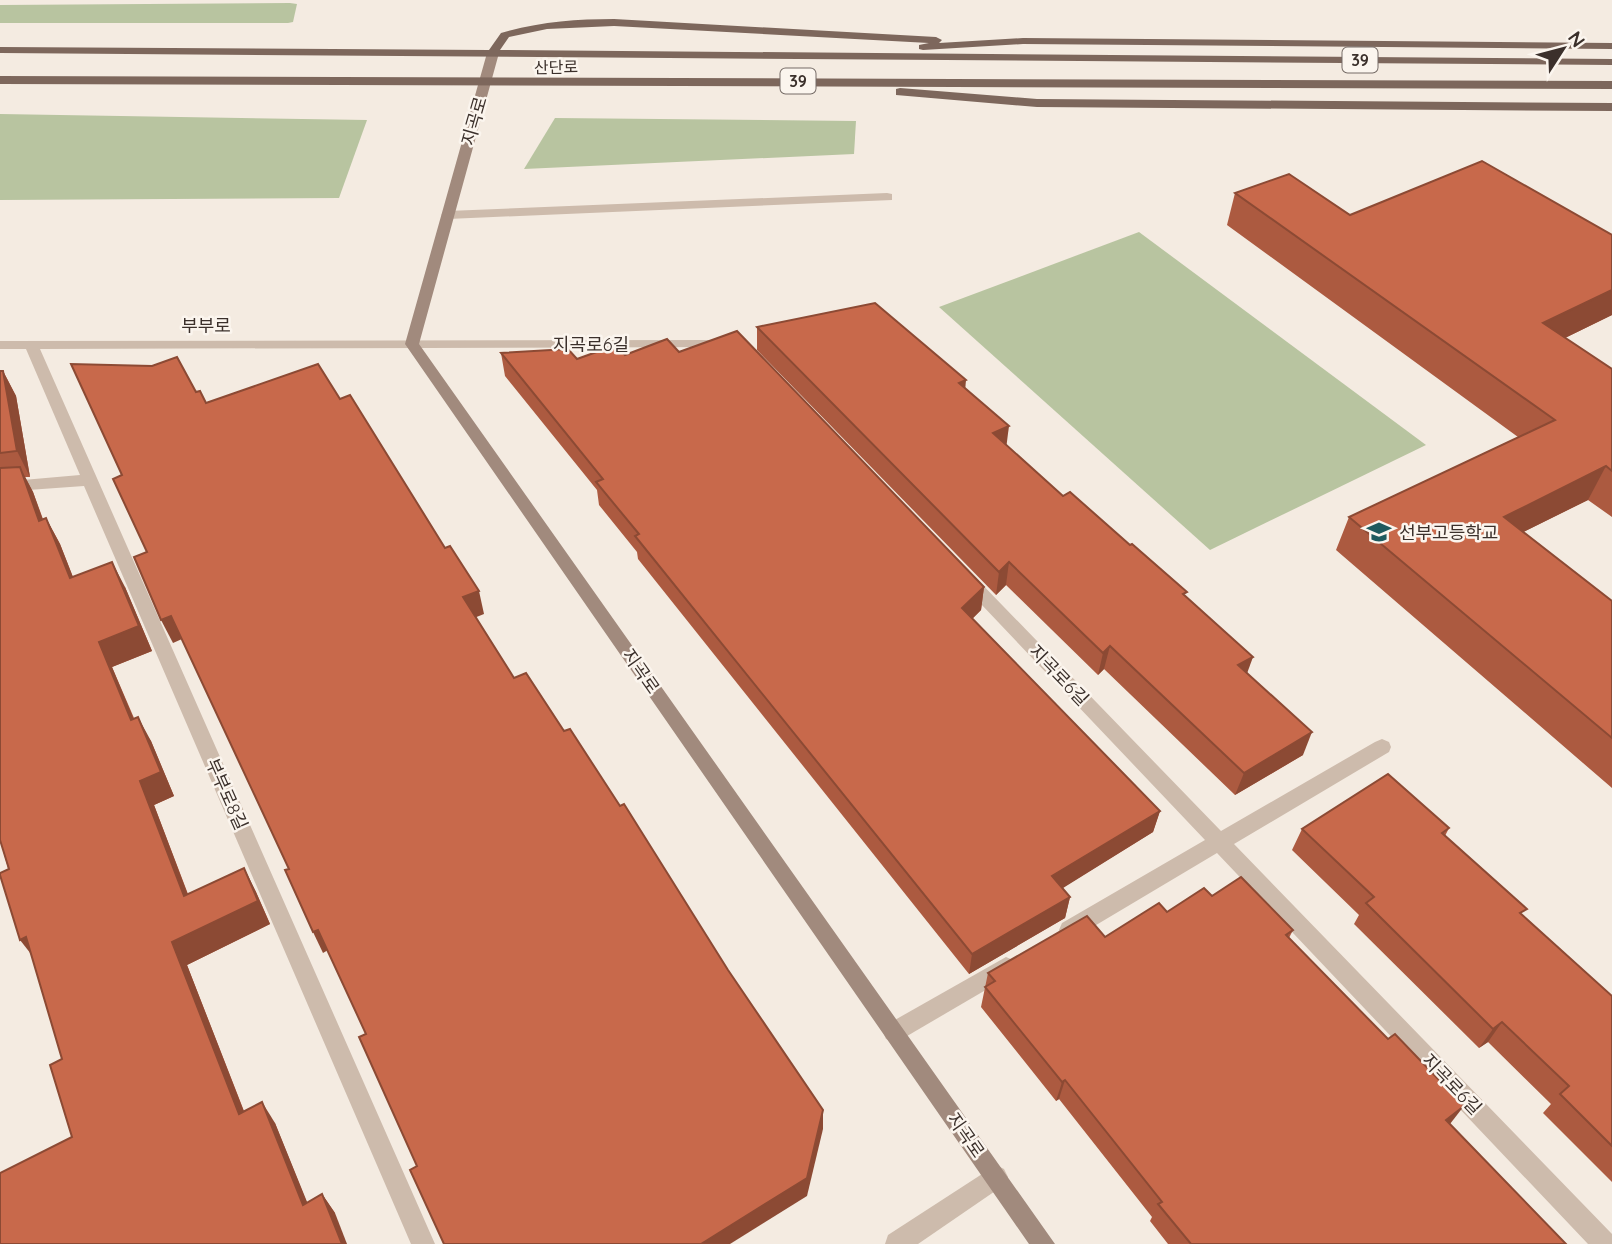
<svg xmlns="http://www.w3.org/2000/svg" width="1612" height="1244" font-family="Quicksand,'Noto Sans KR',sans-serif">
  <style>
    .green { fill: #b8c4a0 }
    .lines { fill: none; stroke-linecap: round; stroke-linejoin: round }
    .service { fill: #cdbbac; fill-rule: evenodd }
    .minor { fill: #cdbbac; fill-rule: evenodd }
    .tertiary { fill: #cdbbac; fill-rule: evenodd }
    .secondary { fill: #a18a7d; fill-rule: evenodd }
    .primary { fill: #7d675c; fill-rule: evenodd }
    .wall { fill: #ac5a40 }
    .shaded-wall { fill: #8c4a34 }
    .building { fill: #c8694b; stroke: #8c4a34; stroke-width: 2 }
    .labels { text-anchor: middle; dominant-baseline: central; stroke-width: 5; stroke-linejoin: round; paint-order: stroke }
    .shield { fill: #fbf5ee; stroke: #756b66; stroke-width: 2 }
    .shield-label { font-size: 16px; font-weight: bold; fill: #3b302b }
    .far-street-label { font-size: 16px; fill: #3b302b; stroke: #fbf5ee }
    .street-label { font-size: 18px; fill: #3b302b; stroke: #fbf5ee }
    .poi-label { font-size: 18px; fill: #3b302b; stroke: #fbf5ee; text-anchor: start }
  </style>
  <rect width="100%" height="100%" fill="#f4ebe1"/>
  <g class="green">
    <polygon points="290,3 297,4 293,22 288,23 0,23 0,5"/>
    <polygon points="0,114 367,120 339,198 0,200"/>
    <polygon points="555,118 856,121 854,154 524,169"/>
    <polygon points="1139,232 1426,445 1210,550 939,307"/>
  </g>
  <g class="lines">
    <polygon class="service" points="887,193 892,194 892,200 448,219 441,215 448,211"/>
    <g class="minor">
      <polygon points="725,340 730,341 732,344 730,347 40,349 435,1244 411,1244 84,486 0,492 0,482 80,475 26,349 0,349 0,341"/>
      <polygon points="968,574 974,576 1221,831 1375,742 1382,739 1389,742 1391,747 1389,752 1234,844 1612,1234 1612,1244 1588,1244 1217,853 1076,937 1069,939 1062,937 1059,930 1062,923 1205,840 962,584 959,580"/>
      <polygon points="1006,957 1013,960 1017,967 1013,974 902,1039 894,1042 886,1039 883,1032 886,1025"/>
    </g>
    <polygon class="tertiary" points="996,1165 1004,1169 1008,1177 1004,1185 918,1244 885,1244 888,1235"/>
    <polygon class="secondary" points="493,50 499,53 419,344 1055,1244 1029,1244 405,344 487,53"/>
    <g class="primary">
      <path d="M614,19L936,37L942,40L939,43L1023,38L1612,43V49L1023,44L923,50L919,49V45L929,43L614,26L547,29L509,37L500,50L1612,59V65L0,53V47L489,50L501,33C539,22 575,19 614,19Z"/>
      <polygon points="0,76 1612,81 1612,89 0,84"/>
      <polygon points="900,88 1037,99 1612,103 1612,111 1037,107 896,95 896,89"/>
    </g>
  </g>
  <g class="wall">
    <polygon points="1235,193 1350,215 1612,315 1565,338 1612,369 1612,517 1588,500 1523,532 1612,601 1612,788 1336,550 1349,517 1518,437 1227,225"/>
    <polygon points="757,327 965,388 1007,446 1063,496 1186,597 1247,674 1303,755 1235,795 1104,669 1098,675 1006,585 996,595 757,350"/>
    <polygon points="679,352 984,587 981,610 972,619 1160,811 1153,832 1062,888 1070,897 1065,918 969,974 638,559 637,552 599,505 597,490 505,376 501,353 577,359 625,355"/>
    <polygon points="0,371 3,371 16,396 30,477 25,477 33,492 43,519 46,518 60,544 73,577 125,587 152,651 112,667 134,718 151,741 174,796 154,805 188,894 244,868 256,892 270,924 187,965 244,1111 275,1123 307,1203 322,1194 335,1213 72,1137 62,1059 0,840"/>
    <polygon points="1449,828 1445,836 1522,915 1612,996 1612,1182 1543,1113 1551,1104 1488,1042 1479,1048 1354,924 1359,915 1292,850 1302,829"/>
    <polygon points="1212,896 1293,930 1289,938 1450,1124 1566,1244 1168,1244 1150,1221 1152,1217 1059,1099 1056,1101 981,1007 988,973 1105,937 1167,912"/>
  </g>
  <g class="shaded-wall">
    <polygon points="1612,290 1612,315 1528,356 1543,323"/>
    <polygon points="3,371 16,396 30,477 17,451"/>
    <polygon points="966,380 964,403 959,383"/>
    <polygon points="1009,426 1006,449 993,433"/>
    <polygon points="1606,466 1588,500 1487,550 1504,517"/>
    <polygon points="20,467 33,492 52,546 39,521"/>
    <polygon points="46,518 60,544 83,603 70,578"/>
    <polygon points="112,562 125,587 152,651 112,667 144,744 131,720 99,642"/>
    <polygon points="1009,562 1006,585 996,595 999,572"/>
    <polygon points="984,587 981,610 960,631 962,608"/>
    <polygon points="479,591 484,614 469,620 463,597"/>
    <polygon points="171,616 182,639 173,643 161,620"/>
    <polygon points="1110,646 1104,669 1098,675 1103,653"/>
    <polygon points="1253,657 1245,679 1238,665"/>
    <polygon points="138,717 151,741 174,796 154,805 197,919 184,896 140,781"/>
    <polygon points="1312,732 1303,755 1235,795 1244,773"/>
    <polygon points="1160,811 1153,832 1047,898 1052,876"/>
    <polygon points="244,868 256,892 270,924 187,965 253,1135 239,1114 172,942"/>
    <polygon points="1070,897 1065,918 969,974 972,954"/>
    <polygon points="318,930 328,950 323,953 313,932"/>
    <polygon points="26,937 38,963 20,940"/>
    <polygon points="1502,1022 1488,1042 1479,1048 1493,1029"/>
    <polygon points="1065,1080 1059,1099 1056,1101 1062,1082"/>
    <polygon points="262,1102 275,1123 316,1224 303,1205"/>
    <polygon points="1464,1106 1450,1124 1446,1120"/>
    <polygon points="823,1110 823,1129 807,1196 730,1244 701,1244"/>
    <polygon points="322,1194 335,1213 347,1244 342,1244"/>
  </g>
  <g class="building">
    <polygon points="1482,161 1612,235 1612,290 1543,323 1612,369 1612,471 1606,466 1504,517 1612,601 1612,738 1349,517 1555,420 1235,193 1289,174 1350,215"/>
    <polygon points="875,303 966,380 959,383 1009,426 993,433 1063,496 1070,492 1130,545 1132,544 1187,592 1183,594 1253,657 1238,665 1312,732 1244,773 1110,646 1103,653 1009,562 999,572 757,327"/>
    <polygon points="737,331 984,587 962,608 1160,811 1052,876 1070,897 972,954 635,536 639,534 596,482 603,479 501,353 568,349 577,359 616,345 625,355 667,339 679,352"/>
    <polygon points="177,357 196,392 200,391 206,403 318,364 340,399 350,395 445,548 450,546 479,591 463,597 514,678 526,673 564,731 570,729 620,806 624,804 728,970 823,1110 807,1178 701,1244 444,1244 410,1170 417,1166 359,1037 366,1034 318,930 313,932 285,870 289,869 171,616 161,620 134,557 147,552 113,479 122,475 71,364 152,366"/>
    <polygon points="0,371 3,371 17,451 0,453"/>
    <polygon points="20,467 39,521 46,518 70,578 112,562 139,626 99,642 131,720 138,717 161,772 140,781 184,896 244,868 258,901 172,942 239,1114 262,1102 303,1205 322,1194 342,1244 0,1244 0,1173 72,1137 50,1065 62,1059 26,937 20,940 0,875 0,873 9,869 0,840 0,468"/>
    <polygon points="1388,774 1449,828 1442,833 1527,909 1520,913 1612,996 1612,1146 1560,1094 1569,1086 1502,1022 1493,1029 1366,903 1374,897 1302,829"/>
    <polygon points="1241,877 1293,930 1286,935 1388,1039 1395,1034 1464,1106 1446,1120 1566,1244 1191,1244 1158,1204 1162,1202 1065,1080 1062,1082 985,987 995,981 988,973 1087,916 1105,937 1159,903 1167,912 1204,888 1212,896"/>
  </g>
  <defs>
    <g id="school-bare" transform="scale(1.89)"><path d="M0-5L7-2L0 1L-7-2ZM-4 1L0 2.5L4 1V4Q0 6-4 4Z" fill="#1f5a5e" stroke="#fbf5ee" stroke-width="2.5" paint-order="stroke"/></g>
  </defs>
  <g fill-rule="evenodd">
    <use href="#school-bare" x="1379" y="532"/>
  </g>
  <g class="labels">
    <g class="shield">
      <rect x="1342.5" y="47.5" width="35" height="25" rx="5"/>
      <rect x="780.5" y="68.5" width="35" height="25" rx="5"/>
    </g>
    <g class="shield-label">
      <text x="1360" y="60">39</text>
      <text x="798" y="81">39</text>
    </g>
    <g class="far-street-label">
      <text transform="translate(556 67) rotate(-1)">산단로</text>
    </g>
    <g class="street-label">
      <text transform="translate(474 121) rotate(-74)">지곡로</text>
      <text x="206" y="325">부부로</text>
      <text x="591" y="344">지곡로6길</text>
      <text transform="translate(641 671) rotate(55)">지곡로</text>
      <text transform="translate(1059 675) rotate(46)">지곡로6길</text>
      <text transform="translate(227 794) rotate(66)">부부로8길</text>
      <text transform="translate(1452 1084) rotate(46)">지곡로6길</text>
      <text transform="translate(966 1135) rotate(55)">지곡로</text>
    </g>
    <g class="poi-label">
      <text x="1399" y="532">선부고등학교</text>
    </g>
  </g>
  <g transform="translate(1563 49) rotate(54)" stroke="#fbf5ee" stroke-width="5" paint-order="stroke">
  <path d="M0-5L12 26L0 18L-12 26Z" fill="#3b302b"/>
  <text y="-10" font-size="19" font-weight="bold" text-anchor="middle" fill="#3b302b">N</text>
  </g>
</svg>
